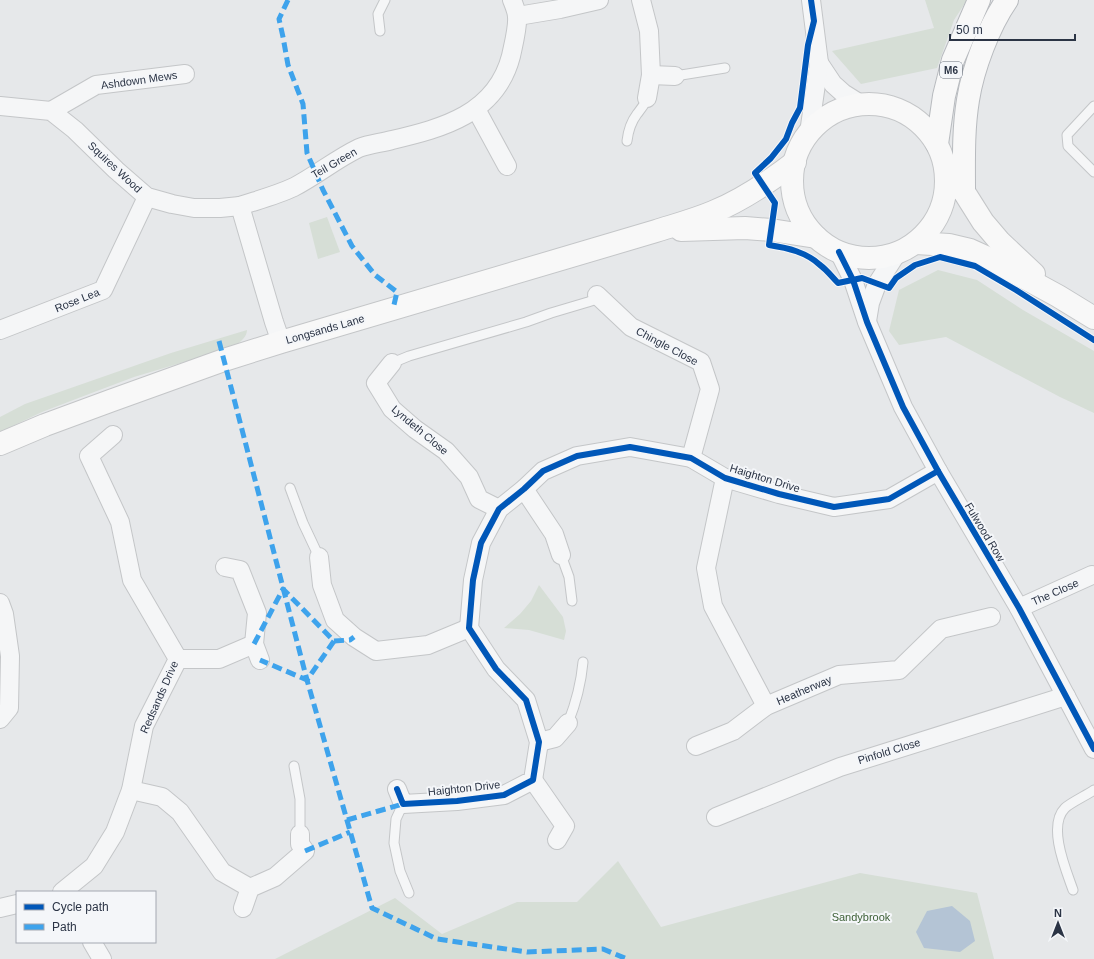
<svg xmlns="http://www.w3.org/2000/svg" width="1094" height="959" font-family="Helvetica,sans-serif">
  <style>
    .green { fill: #d6ded6 }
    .water { fill: #b4c4d5 }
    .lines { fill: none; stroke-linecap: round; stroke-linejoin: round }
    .service-casing { stroke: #c4c6c8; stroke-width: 11 }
    .minor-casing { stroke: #c4c6c8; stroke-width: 20 }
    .secondary-casing { stroke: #c4c6c8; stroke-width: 24 }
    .motorway-casing { stroke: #b8bbbf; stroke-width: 24 }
    .service { stroke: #f5f6f7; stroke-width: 9 }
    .minor { stroke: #f5f6f7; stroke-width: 18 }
    .secondary { stroke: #f8f8f8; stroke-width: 22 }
    .motorway { stroke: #f8f8f8; stroke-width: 22 }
    .quiet { stroke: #3ea3ec; stroke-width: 5; stroke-dasharray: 10 5; stroke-linecap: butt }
    .cycleway-casing { stroke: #f4f6f9; stroke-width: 8 }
    .cycleway { stroke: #0057b8; stroke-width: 6 }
    .labels { text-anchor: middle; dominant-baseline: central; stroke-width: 4; stroke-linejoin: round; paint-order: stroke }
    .shield { fill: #f4f6f9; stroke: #676e7b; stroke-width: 1 }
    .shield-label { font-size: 10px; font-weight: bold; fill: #2b3445 }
    .street-label { font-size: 11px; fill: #2b3445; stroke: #f4f6f9 }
    .park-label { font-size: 11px; fill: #3f6138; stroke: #f4f6f9 }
  </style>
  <rect width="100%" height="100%" fill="#e6e8ea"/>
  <g class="green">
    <polygon points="925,0 967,0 954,20 937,68 861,84 832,51 934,28"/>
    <polygon points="327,217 340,252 318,259 309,223"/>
    <polygon points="938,270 977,280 1023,310 1094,351 1094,413 1060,397 946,337 899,345 889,331 899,290"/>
    <path d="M247,330C247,337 240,342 234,347L134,377L89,394L42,412L0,432V417L25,404L171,353Z"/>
    <polygon points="539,585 563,617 566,631 564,640 529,630 504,628 520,614 531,601"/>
    <polygon points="618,861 661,927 860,873 977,893 994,959 275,959 395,898 442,934 517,902 577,902"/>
  </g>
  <polygon class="water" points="952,906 970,921 975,941 960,952 924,948 916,932 927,911"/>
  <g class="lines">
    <g class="service-casing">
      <g id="service">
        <polyline points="380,31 378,14 385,0"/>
        <polyline points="675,76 725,68"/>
        <polyline points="1094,106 1067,135 1068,146 1094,172"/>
        <path d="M627,141C628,132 631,122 637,114C642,108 644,106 647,98"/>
        <polyline points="392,363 409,356 526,322 551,313 588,302 600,298"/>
        <polyline points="290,488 303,523 319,557"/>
        <polyline points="561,555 569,577 572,601"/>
        <path d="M568,723C576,703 581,684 583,662"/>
        <polyline points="294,766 300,799 300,834"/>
        <polyline points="403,804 396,819 394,843 400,871 409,893"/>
        <path d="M1073,890C1066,870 1047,826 1065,808C1070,803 1087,795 1094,790"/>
      </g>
    </g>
    <g class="minor-casing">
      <g id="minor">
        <polyline points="641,0 649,31 651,75 647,98"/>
        <polyline points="518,16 560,9 599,0"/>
        <polyline points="819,63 833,84 843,93 862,105"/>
        <polyline points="651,75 675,76"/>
        <polyline points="0,106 51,111 75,130 116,170 147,197 172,204 194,208 220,208 240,206 274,322 281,342"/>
        <polyline points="476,109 507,166"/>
        <polyline points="51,111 96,85 185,74"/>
        <polyline points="809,133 819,63 811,0"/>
        <path d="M240,206C258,200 277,195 294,187C317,175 336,159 359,148C369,144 381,143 392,140C443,128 496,114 511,56C513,46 518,28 517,17C517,12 514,5 512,0"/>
        <polyline points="839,252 853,280 867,322 903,407 938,471 1019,608 1094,749"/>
        <polyline points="597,295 631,327 701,362 710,389 691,458"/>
        <polyline points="867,321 870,303 877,284 897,253"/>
        <polyline points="0,330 103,290 147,197"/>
        <polyline points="392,363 376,383 392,409 415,429 446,451 469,477 479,499 499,509"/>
        <polyline points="725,478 706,568 713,606 766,706"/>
        <polyline points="524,489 554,534 561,555"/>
        <polyline points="319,557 322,585 335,620 354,637 376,651 428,645 469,628"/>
        <polyline points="225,567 240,570 257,613 254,644 260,660"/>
        <polyline points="0,603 4,614 10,656 9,708 0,719"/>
        <polyline points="1019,608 1092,575"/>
        <polyline points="178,659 219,659 254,644"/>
        <polyline points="539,742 555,738 568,723"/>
        <polyline points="696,746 733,731 766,706 839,675 899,670 941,629 991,617"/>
        <polyline points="533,780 565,826 557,840"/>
        <polyline points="397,789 403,804 457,801 504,795 533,780 539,742 526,700 496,669 469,628 473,580 481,543 499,509 524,489 543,471 577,456 630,447 691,458 725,478 779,494 834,507 889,499 938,471"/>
        <polyline points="131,790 162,797 180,812 222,872 250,888"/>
        <polyline points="716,817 840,767 1066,696"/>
        <polyline points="62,892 94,866 115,832 131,790 144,726 178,659 132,580 120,522 89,456 113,435"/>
        <polyline points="0,908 17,904"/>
        <polyline points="243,908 250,888 275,877 305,851 300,844 300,834"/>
        <polyline points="92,942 102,959"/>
      </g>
    </g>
    <g class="secondary-casing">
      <g id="secondary">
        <circle cx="869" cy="181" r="77"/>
        <polyline points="954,176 983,222 1000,242 1034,274"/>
        <polyline points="681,230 745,228 771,230 816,237"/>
        <polyline points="916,243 949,245 970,250 990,259 1058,296 1094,318"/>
        <path d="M0,444L45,425L110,401L224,360L281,342L656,231C675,225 694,220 713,212C743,200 769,182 795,162"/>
      </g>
    </g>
    <g class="motorway-casing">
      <g id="motorway">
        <polyline points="937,144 944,96 953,60 979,0"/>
        <path d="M964,192C964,161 963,130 968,100C973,68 989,26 1007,0"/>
      </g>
    </g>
    <use href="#service" class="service"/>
    <use href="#minor" class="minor"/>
    <use href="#secondary" class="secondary"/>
    <use href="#motorway" class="motorway"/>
    <g class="quiet">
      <polyline points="288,0 279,19 283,37 288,65 303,104 307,153 323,190 352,246 375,275 397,292 393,309"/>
      <polyline points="219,341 307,680 372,908 437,939 527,952 603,949 627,959"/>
      <polyline points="334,641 350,640 354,637"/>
      <polyline points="254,644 283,589 334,641 307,680 260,660"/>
      <polyline points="347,820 403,804"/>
      <polyline points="305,851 350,832"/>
    </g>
    <g class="cycleway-casing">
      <g id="cycleway">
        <path d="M811,0L814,21L808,45L800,108L792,123L786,139L771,158L755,173L775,203L769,245C788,248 806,252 820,265C827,270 832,277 838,283L862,278L889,288L896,278L915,265L940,257L975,266L1016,290L1094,340"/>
        <polyline points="839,252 853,280 867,322 903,407 938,471 1019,608 1094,749"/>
        <polyline points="397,789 403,804 457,801 504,795 533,780 539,742 526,700 496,669 469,628 473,580 481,543 499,509 524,489 543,471 577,456 630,447 691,458 725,478 779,494 834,507 889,499 938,471"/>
      </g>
    </g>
    <use href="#cycleway" class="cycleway"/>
  </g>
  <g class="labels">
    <rect class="shield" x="940" y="62" width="22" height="16" rx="3"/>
    <g class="shield-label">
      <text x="951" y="70">M6</text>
    </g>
    <g class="street-label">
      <text transform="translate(139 80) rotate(-8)">Ashdown Mews</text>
      <text transform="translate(334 163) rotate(-30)">Teil Green</text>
      <text transform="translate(115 167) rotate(43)">Squires Wood</text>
      <text transform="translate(77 300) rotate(-22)">Rose Lea</text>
      <text transform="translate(325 329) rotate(-16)">Longsands Lane</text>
      <text transform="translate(667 346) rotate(28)">Chingle Close</text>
      <text transform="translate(420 430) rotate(40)">Lyndeth Close</text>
      <text transform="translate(765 478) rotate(17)">Haighton Drive</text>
      <text transform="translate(985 532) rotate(59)">Fulwood Row</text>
      <text transform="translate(1055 592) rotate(-24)">The Close</text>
      <text transform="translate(804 690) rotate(-23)">Heatherway</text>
      <text transform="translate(159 697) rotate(-66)">Redsands Drive</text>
      <text transform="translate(889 751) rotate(-17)">Pinfold Close</text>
      <text transform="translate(464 788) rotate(-6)">Haighton Drive</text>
    </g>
    <g class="park-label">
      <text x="861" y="917">Sandybrook</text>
    </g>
  </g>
  <rect x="16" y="891" width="140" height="52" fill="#f4f6f9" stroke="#a4a8b1"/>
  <rect x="24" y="904" width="20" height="6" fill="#0057b8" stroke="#a4a8b1"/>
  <text x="52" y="911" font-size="12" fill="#2b3445">Cycle path</text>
  <rect x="24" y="924" width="20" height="6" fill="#3ea3ec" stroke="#a4a8b1"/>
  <text x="52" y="931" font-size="12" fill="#2b3445">Path</text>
  <g transform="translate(1058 923)" stroke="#f4f6f9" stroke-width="3" paint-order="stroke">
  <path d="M0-3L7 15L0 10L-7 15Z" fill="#2b3445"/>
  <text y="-6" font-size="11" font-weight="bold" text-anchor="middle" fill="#2b3445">N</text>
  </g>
  <path d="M950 34v6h125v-6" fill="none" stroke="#2b3445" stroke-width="2"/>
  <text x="956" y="34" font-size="12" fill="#2b3445" stroke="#f4f6f9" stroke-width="3" paint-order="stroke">50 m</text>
</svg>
